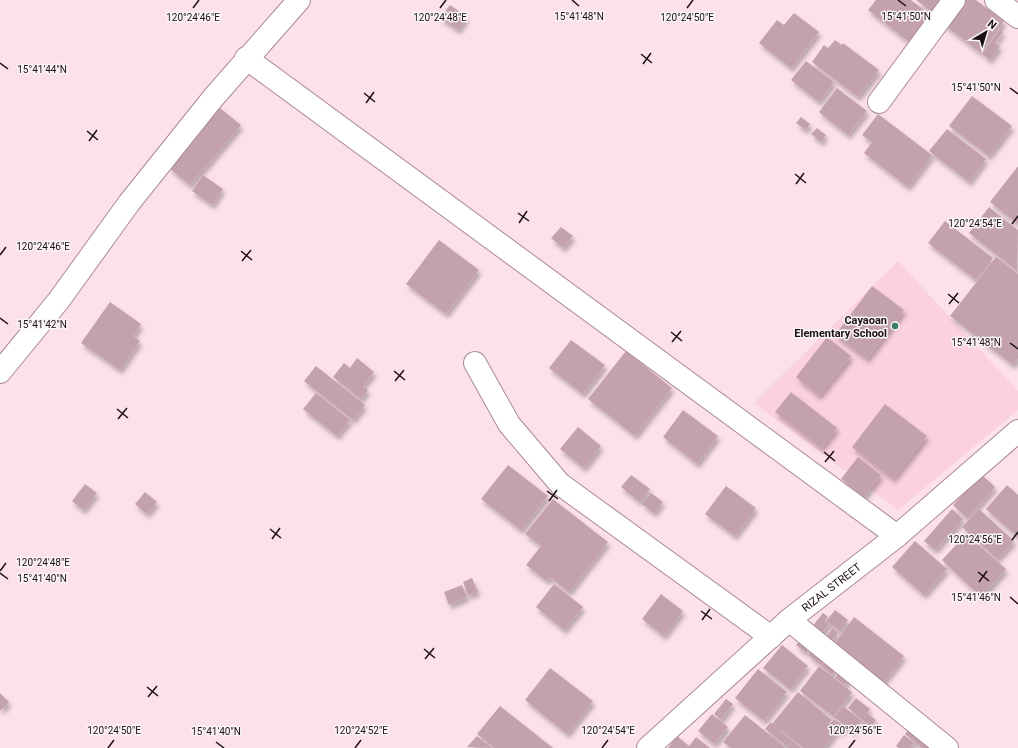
<svg xmlns="http://www.w3.org/2000/svg" width="1018" height="748" font-family="Roboto,sans-serif">
  <style>
    .built { fill: #fbd0df }
    .building { fill: #c3a2ae; filter: url(#shadow) }
    .lines { fill: none; stroke-linecap: round; stroke-linejoin: round }
    .minor-casing { stroke: #aa8a95; stroke-width: 24 }
    .minor { stroke: #fff; stroke-width: 22 }
    .ticks { fill: none; stroke: #1b1014; stroke-width: 1.5 }
    .poi-dot { fill: #3a7b6b; stroke: #fcf5f7; stroke-width: 1.5 }
    .labels { text-anchor: middle; dominant-baseline: central; stroke-width: 3; stroke-linejoin: round; paint-order: stroke }
    .poi-label { font-size: 11px; font-weight: bold; fill: #1b1014; stroke: #fcf5f7; text-anchor: end }
    .street-label { font-size: 11px; fill: #1b1014; stroke: #fcf5f7 }
    .ticks-label { font-size: 10px; text-anchor: middle; fill: #1b1014; stroke: #fcf5f7; stroke-width: 3; stroke-linejoin: round; paint-order: stroke }
  </style>
  <defs>
    <filter id="shadow"><feDropShadow dx="2.5" dy="4.5" stdDeviation="2" flood-color="#0004"/></filter>
  </defs>
  <rect width="100%" height="100%" fill="#fde1ea"/>
  <polygon class="built" points="898,261 1018,391 1018,410 898,510 754,403"/>
  <g class="building">
    <polygon points="876,0 911,0 930,15 909,42 868,10"/>
    <polygon points="916,0 949,0 937,16"/>
    <polygon points="961,0 976,0 1004,21 981,53 943,24"/>
    <polygon points="450,5 467,17 458,30 440,18"/>
    <polygon points="794,13 819,32 791,68 759,43 777,20 784,25"/>
    <polygon points="1000,29 1003,32 995,43 1000,46 990,60 982,54"/>
    <polygon points="835,40 842,45 843,43 879,70 858,97 812,62 824,45 828,48"/>
    <polygon points="806,61 834,82 819,102 791,80"/>
    <polygon points="837,88 867,111 848,135 819,112"/>
    <polygon points="972,96 1012,126 989,156 949,126"/>
    <polygon points="220,108 241,125 190,185 169,168"/>
    <polygon points="878,114 932,155 908,187 864,153 872,142 862,135"/>
    <polygon points="801,117 810,124 806,130 796,123"/>
    <polygon points="817,128 826,135 821,142 811,134"/>
    <polygon points="947,129 986,159 969,182 929,151"/>
    <polygon points="1018,166 1018,224 990,202"/>
    <polygon points="203,175 223,189 212,205 192,191"/>
    <polygon points="989,207 1018,230 1017,271 969,233"/>
    <polygon points="945,221 993,258 976,280 928,243"/>
    <polygon points="561,227 573,236 563,248 551,238"/>
    <polygon points="439,240 479,270 446,314 406,284"/>
    <polygon points="996,257 1018,274 1018,359 1013,365 950,316"/>
    <polygon points="872,286 904,310 867,359 835,335"/>
    <polygon points="110,302 141,324 133,336 140,341 120,370 81,343"/>
    <polygon points="827,337 851,356 819,396 796,377"/>
    <polygon points="571,340 605,365 583,394 549,368"/>
    <polygon points="626,351 672,388 635,436 588,399"/>
    <polygon points="357,358 374,372 363,386 368,390 361,399 333,377 344,363 350,368"/>
    <polygon points="316,366 365,405 353,420 304,381"/>
    <polygon points="791,392 837,428 821,448 775,412"/>
    <polygon points="316,393 350,420 337,436 303,409"/>
    <polygon points="885,404 927,436 893,479 852,447"/>
    <polygon points="683,410 718,436 697,464 663,437"/>
    <polygon points="578,427 601,446 584,468 560,449"/>
    <polygon points="858,457 881,475 864,497 841,479"/>
    <polygon points="508,465 548,496 521,530 481,499"/>
    <polygon points="981,474 995,487 967,518 953,505"/>
    <polygon points="631,475 650,489 640,502 621,487"/>
    <polygon points="85,484 97,493 83,510 72,501"/>
    <polygon points="1007,485 1018,495 1018,537 986,509"/>
    <polygon points="726,486 756,508 735,536 705,514"/>
    <polygon points="145,492 157,502 147,514 135,504"/>
    <polygon points="651,493 663,502 654,513 642,504"/>
    <polygon points="553,499 608,542 569,592 550,577 547,581 526,565 541,546 525,534"/>
    <polygon points="952,509 963,519 935,550 924,541"/>
    <polygon points="979,509 1014,541 997,559 962,527"/>
    <polygon points="966,534 1006,569 981,597 942,560"/>
    <polygon points="915,541 947,569 924,595 892,567"/>
    <polygon points="472,578 478,592 468,595 463,582"/>
    <polygon points="554,584 583,607 564,630 536,607"/>
    <polygon points="462,585 467,597 449,605 444,592"/>
    <polygon points="661,594 683,611 664,636 642,619"/>
    <polygon points="835,610 848,620 840,631 826,621"/>
    <polygon points="823,613 828,617 825,621 829,624 820,636 811,628"/>
    <polygon points="854,617 904,656 881,685 832,647"/>
    <polygon points="833,628 838,633 830,643 824,639"/>
    <polygon points="800,640 810,648 806,653 796,645"/>
    <polygon points="782,645 808,666 790,689 763,668"/>
    <polygon points="812,649 825,660 821,665 808,655"/>
    <polygon points="825,661 836,669 832,675 821,666"/>
    <polygon points="819,666 852,692 833,716 800,691"/>
    <polygon points="550,668 593,701 567,734 525,700"/>
    <polygon points="758,669 787,692 764,721 735,698"/>
    <polygon points="840,672 849,679 845,685 835,678"/>
    <polygon points="798,692 832,720 828,724 837,731 824,748 803,748 781,730 776,738 765,729 771,722 772,724"/>
    <polygon points="0,693 9,702 0,711"/>
    <polygon points="856,698 870,709 867,713 876,720 871,727 848,708"/>
    <polygon points="726,699 733,704 721,720 714,714"/>
    <polygon points="500,706 553,748 494,748 477,734"/>
    <polygon points="843,706 862,721 854,732 834,717"/>
    <polygon points="712,714 728,727 714,744 698,731"/>
    <polygon points="745,715 785,747 784,748 731,748 723,742"/>
    <polygon points="834,719 845,727 840,732 830,724"/>
    <polygon points="913,724 937,748 922,748 905,734"/>
    <polygon points="781,731 793,741 788,747 776,738"/>
    <polygon points="904,735 914,743 910,748 899,748 896,746"/>
    <polygon points="477,736 492,748 467,747"/>
    <polygon points="677,736 689,746 696,737 710,748 668,748"/>
    <polygon points="793,741 801,748 788,748"/>
  </g>
  <g class="lines">
    <g class="minor-casing">
      <g id="minor">
        <polyline points="996,0 1018,17"/>
        <polyline points="246,58 897,536"/>
        <polyline points="879,102 954,0"/>
        <polyline points="475,363 509,424 560,484 771,637"/>
        <polyline points="0,372 59,300 129,203 213,98 299,0"/>
        <polyline points="789,620 947,748"/>
        <path id="s1" d="M648,748L789,620L897,536L1018,431"/>
      </g>
    </g>
    <use href="#minor" class="minor"/>
  </g>
  <path class="ticks" d="M572,0L579,6M898,0L906,6M193,8L199,0M440,8L446,0M687,8L693,0M641,54L652,63M0,63L8,69M643,64L651,53M1010,88L1018,94M364,93L375,102M366,103L374,92M87,131L98,140M89,141L97,130M795,174L806,183M796,184L804,173M518,213L529,221M519,223L527,211M1012,224L1018,216M241,251L252,260M0,255L6,247M242,261L251,250M948,294L959,303M949,304L958,293M0,318L8,324M671,332L682,341M672,342L681,331M1010,343L1018,349M394,371L405,380M395,381L404,370M117,409L128,418M118,419L127,408M824,452L835,461M825,462L834,451M547,491L558,499M549,501L557,490M270,529L281,538M272,539L280,528M1012,540L1018,532M0,571L6,563M978,572L989,581M0,573L8,579M979,582L987,571M1010,597L1018,604M701,611L712,619M702,620L710,609M424,649L435,658M425,659L434,648M147,687L158,696M148,697L157,686M216,742L224,748M108,748L114,740M355,748L361,740M602,748L608,740M849,748L855,740"/>
  <circle class="poi-dot" cx="895" cy="326" r="4"/>
  <g class="labels">
    <g class="poi-label">
      <text x="887" y="320">Cayaoan<tspan x="887" dy="13">Elementary School</tspan></text>
    </g>
    <g class="street-label">
      <text stroke="none"><textPath href="#s1" startOffset="244">RIZAL STREET</textPath></text>
    </g>
  </g>
  <g class="ticks-label">
    <text x="579" y="20">15°41'48"N</text>
    <text x="906" y="20">15°41'50"N</text>
    <text x="193" y="21">120°24'46"E</text>
    <text x="687" y="21">120°24'50"E</text>
    <text x="440" y="21">120°24'48"E</text>
    <text x="42" y="73">15°41'44"N</text>
    <text x="976" y="91">15°41'50"N</text>
    <text x="975" y="227">120°24'54"E</text>
    <text x="43" y="250">120°24'46"E</text>
    <text x="42" y="328">15°41'42"N</text>
    <text x="976" y="346">15°41'48"N</text>
    <text x="975" y="543">120°24'56"E</text>
    <text x="43" y="566">120°24'48"E</text>
    <text x="42" y="582">15°41'40"N</text>
    <text x="976" y="601">15°41'46"N</text>
    <text x="114" y="734">120°24'50"E</text>
    <text x="361" y="734">120°24'52"E</text>
    <text x="608" y="734">120°24'54"E</text>
    <text x="855" y="734">120°24'56"E</text>
    <text x="216" y="735">15°41'40"N</text>
  </g>
  <g transform="translate(986 32) rotate(38)" stroke="#fcf5f7" stroke-width="3" paint-order="stroke">
  <path d="M0-3L7 15L0 10L-7 15Z" fill="#1b1014"/>
  <text y="-6" font-size="11" font-weight="bold" text-anchor="middle" fill="#1b1014">N</text>
  </g>
</svg>
